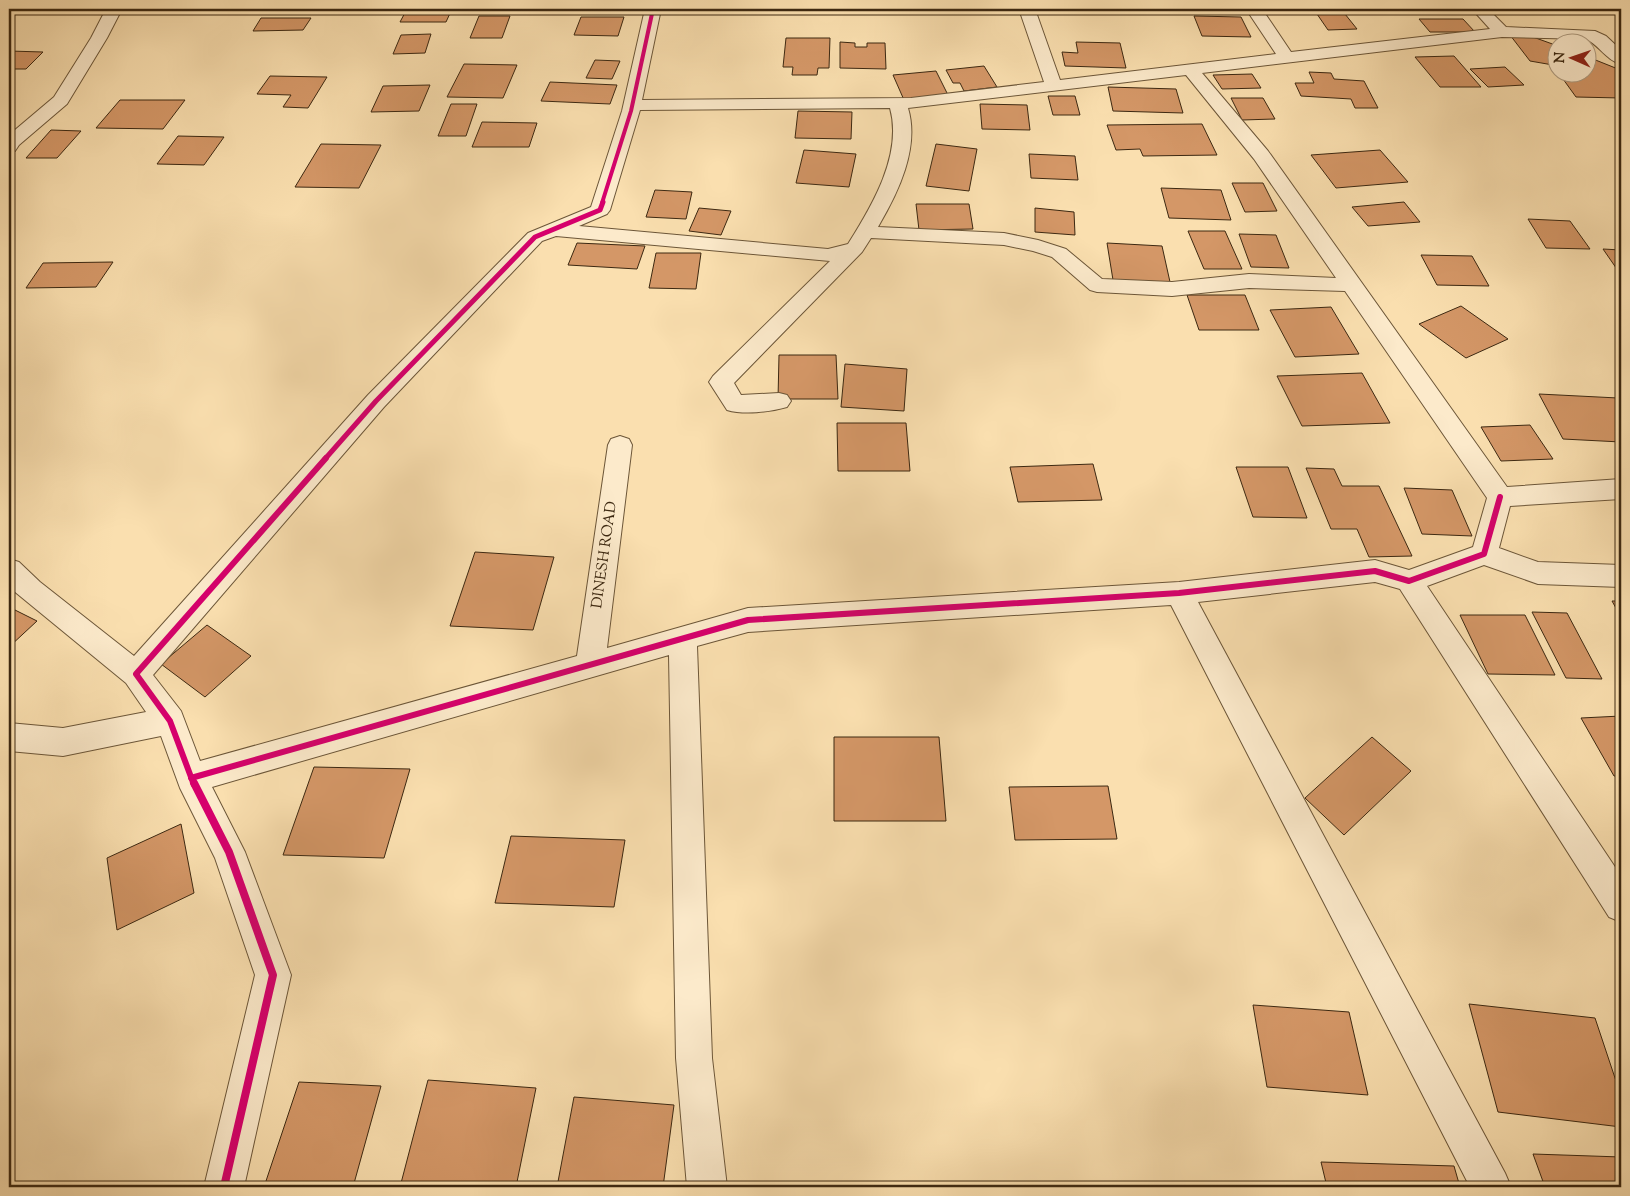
<svg xmlns="http://www.w3.org/2000/svg" width="1630" height="1196" font-family="'Sorts Mill Goudy',serif">
  <style>
    .building { fill: #d49767; stroke: #3c2811 }
    .lines { fill: none; stroke-linecap: round; stroke-linejoin: round }
    .street-casing { stroke: #6c5638; stroke-width: 2 }
    .street { fill: #fceacb; fill-rule: evenodd }
    .cycleway-far3-casing { stroke: #fceacb; stroke-width: 5.5 }
    .cycleway-far2-casing { stroke: #fceacb; stroke-width: 8 }
    .cycleway-far1-casing { stroke: #fceacb; stroke-width: 9 }
    .cycleway-casing { stroke: #fceacb; stroke-width: 11 }
    .cycleway-far3 { stroke: #d6006c; stroke-width: 4 }
    .cycleway-far2 { stroke: #d6006c; stroke-width: 5 }
    .cycleway-far1 { stroke: #d6006c; stroke-width: 6 }
    .cycleway { stroke: #d6006c; stroke-width: 8 }
    .labels { text-anchor: middle; dominant-baseline: central; stroke-width: 5; stroke-linejoin: round; paint-order: stroke }
    .street-label { font-size: 15px; fill: #3c2811; stroke: #fceacb }
  </style>
  <rect width="100%" height="100%" fill="#fadfaf"/>
  <filter id="stains"><feTurbulence type="fractalNoise" baseFrequency=".004" numOctaves="4"/><feColorMatrix values="0 0 0 0 .2 0 0 0 0 .09 0 0 0 0 .02 0 0 0 .5 -.17"/></filter>
  <radialGradient id="worn" r=".72"><stop offset=".6" stop-color="#630" stop-opacity="0"/><stop offset="1" stop-color="#630" stop-opacity=".3"/></radialGradient>
  <g class="building">
    <polygon points="322,9 377,9 376,12 320,12"/>
    <polygon points="407,9 452,9 446,22 400,22"/>
    <polygon points="1317,14 1345,14 1357,29 1328,30"/>
    <polygon points="479,16 510,16 502,38 470,38"/>
    <polygon points="1194,16 1241,17 1251,37 1202,36"/>
    <polygon points="581,17 624,17 618,36 574,35"/>
    <polygon points="261,18 311,18 303,30 253,31"/>
    <polygon points="1419,19 1463,19 1475,32 1430,32"/>
    <polygon points="431,34 425,53 393,54 401,35"/>
    <polygon points="1510,35 1533,37 1558,46 1558,72 1553,65 1530,61"/>
    <polygon points="786,38 830,38 829,68 818,68 817,75 792,75 793,67 783,67"/>
    <polygon points="840,42 855,43 855,47 867,47 867,43 885,43 886,69 840,68"/>
    <polygon points="1076,42 1120,43 1126,68 1065,66 1062,52 1078,53"/>
    <polygon points="9,51 43,52 26,69 9,69"/>
    <polygon points="1454,56 1481,87 1440,87 1415,57"/>
    <polygon points="1588,57 1618,69 1621,74 1621,98 1576,97 1558,72 1588,72"/>
    <polygon points="595,60 620,61 612,79 586,78"/>
    <polygon points="464,64 517,65 503,98 447,97"/>
    <polygon points="984,66 997,87 964,91 960,83 953,83 946,70"/>
    <polygon points="1505,67 1524,85 1488,87 1470,69"/>
    <polygon points="936,71 948,95 904,100 893,75"/>
    <polygon points="1309,72 1331,73 1334,79 1364,81 1378,108 1355,108 1351,99 1301,96 1295,83 1314,83"/>
    <polygon points="1252,74 1261,88 1222,89 1213,75"/>
    <polygon points="270,76 327,77 308,108 283,107 291,95 257,94"/>
    <polygon points="550,82 617,85 610,104 541,101"/>
    <polygon points="430,85 419,111 371,112 383,86"/>
    <polygon points="1108,87 1176,89 1183,113 1113,111"/>
    <polygon points="1048,96 1075,96 1080,115 1053,115"/>
    <polygon points="1231,98 1263,98 1275,119 1242,120"/>
    <polygon points="120,100 185,100 163,129 96,128"/>
    <polygon points="451,104 477,104 466,136 438,136"/>
    <polygon points="980,104 1027,105 1030,130 982,129"/>
    <polygon points="798,111 852,112 851,139 795,138"/>
    <polygon points="482,122 537,123 529,147 472,147"/>
    <polygon points="1202,124 1217,155 1143,156 1140,149 1116,150 1107,125"/>
    <polygon points="51,130 81,131 57,158 26,158"/>
    <polygon points="178,136 224,137 204,165 157,164"/>
    <polygon points="321,144 381,145 359,188 295,187"/>
    <polygon points="936,144 977,149 969,191 926,186"/>
    <polygon points="804,150 856,154 849,187 796,183"/>
    <polygon points="1380,150 1408,182 1336,188 1311,155"/>
    <polygon points="1029,154 1075,156 1078,180 1031,178"/>
    <polygon points="1232,183 1263,183 1277,211 1245,212"/>
    <polygon points="1161,188 1221,190 1231,220 1169,218"/>
    <polygon points="655,190 692,192 686,219 646,217"/>
    <polygon points="1404,202 1420,222 1368,226 1352,207"/>
    <polygon points="916,204 969,204 973,229 919,230"/>
    <polygon points="699,208 731,211 721,235 689,231"/>
    <polygon points="1035,208 1074,212 1075,235 1035,232"/>
    <polygon points="1528,219 1570,221 1590,249 1546,248"/>
    <polygon points="1188,231 1225,231 1242,269 1204,269"/>
    <polygon points="1239,234 1276,235 1289,268 1251,267"/>
    <polygon points="577,243 645,246 637,269 568,265"/>
    <polygon points="1107,243 1162,246 1170,282 1113,280"/>
    <polygon points="1603,249 1621,250 1621,275"/>
    <polygon points="656,253 701,253 696,289 649,288"/>
    <polygon points="1421,255 1472,256 1489,286 1437,285"/>
    <polygon points="113,262 96,287 26,288 43,263"/>
    <polygon points="1187,295 1245,295 1259,330 1199,330"/>
    <polygon points="1461,306 1508,339 1466,358 1419,324"/>
    <polygon points="1331,307 1359,354 1295,357 1270,310"/>
    <polygon points="779,355 836,355 838,399 778,399"/>
    <polygon points="845,364 907,369 904,411 841,407"/>
    <polygon points="1362,373 1390,423 1302,426 1277,376"/>
    <polygon points="1539,394 1618,398 1621,403 1621,442 1563,439"/>
    <polygon points="837,423 906,423 910,471 838,471"/>
    <polygon points="1530,425 1553,459 1501,461 1481,427"/>
    <polygon points="1093,464 1102,500 1018,502 1010,467"/>
    <polygon points="1236,467 1288,467 1307,518 1253,517"/>
    <polygon points="1306,468 1334,469 1342,486 1379,486 1412,556 1369,557 1357,529 1331,529"/>
    <polygon points="1404,488 1452,490 1472,536 1422,534"/>
    <polygon points="475,552 554,557 533,630 450,626"/>
    <polygon points="1612,601 1621,601 1621,617"/>
    <polygon points="9,607 37,621 9,647"/>
    <polygon points="1532,612 1567,613 1602,679 1566,678"/>
    <polygon points="1460,615 1525,615 1555,675 1488,674"/>
    <polygon points="207,625 251,656 205,697 161,664"/>
    <polygon points="1621,716 1621,776 1614,776 1581,718"/>
    <polygon points="834,737 939,737 946,821 834,821"/>
    <polygon points="1372,737 1411,771 1344,835 1305,798"/>
    <polygon points="314,767 410,769 384,858 283,855"/>
    <polygon points="1108,786 1117,839 1015,840 1009,787"/>
    <polygon points="181,824 194,893 117,930 107,858"/>
    <polygon points="511,836 625,840 614,907 495,903"/>
    <polygon points="1469,1004 1595,1018 1621,1096 1621,1127 1498,1112"/>
    <polygon points="1253,1005 1349,1012 1368,1095 1267,1087"/>
    <polygon points="428,1080 536,1088 516,1187 400,1187"/>
    <polygon points="299,1082 381,1086 353,1187 264,1187"/>
    <polygon points="574,1097 674,1105 663,1187 557,1187"/>
    <polygon points="1533,1154 1621,1157 1621,1187 1545,1187"/>
    <polygon points="1321,1162 1454,1166 1460,1187 1327,1187"/>
  </g>
  <g class="lines">
    <g class="street-casing">
      <g id="street">
        <polygon points="106,9 122,9 107,38 67,104 19,145 15,151 9,152 9,135 54,97 91,38"/>
        <path d="M645,9H661L642,100L911,98L1044,82L1019,9H1035L1060,80L1276,54L1246,9H1262L1291,52L1490,29L1472,9H1488L1506,27L1595,31L1606,36L1621,50V64C1607,61 1599,45 1586,39L1502,37L1202,73L1268,151L1507,487L1621,479V499L1510,506L1499,548L1538,562L1621,565V587L1538,584L1484,565L1427,586L1621,876V922L1609,917L1400,589L1375,582L1198,602L1505,1173L1511,1187H1470L1171,605L748,632L697,646L712,1058L727,1187H687L676,1058L669,655L212,787L245,852L291,975L244,1187H204L255,975L215,858L180,788L161,736L63,756L9,751V723L63,728L146,712L126,683L9,587V559L19,562L40,582L134,656L368,395L528,233L591,207L622,111ZM1186,75L1254,159L1336,278L1249,274L1172,282L1102,279L1066,249L1038,240L1004,233L878,227C898,193 920,148 908,108ZM890,108C903,154 872,206 848,244L828,249L579,226L607,214L610,210L640,110ZM556,236L830,261L713,376L709,382L727,410C744,415 770,412 787,407L791,401L787,395L779,393L741,395L734,383L862,252L871,238L1004,245L1033,251L1052,257L1090,290L1097,292L1172,296L1249,288L1345,291L1487,498L1473,547L1409,570L1375,560L1179,582L748,608L607,648L632,445L629,439L620,436L611,439L608,445L577,656L200,761L181,711L153,675L384,407L542,241Z"/>
      </g>
    </g>
    <use href="#street" class="street"/>
    <g class="cycleway-far3-casing">
      <polyline id="cycleway-far3" points="602,203 631,111 653,9"/>
    </g>
    <g class="cycleway-far2-casing">
      <polyline id="cycleway-far2" points="325,459 376,401 535,237 600,210 603,202"/>
    </g>
    <g class="cycleway-far1-casing">
      <g id="cycleway-far1">
        <polyline points="191,778 748,620 1179,593 1375,571 1409,581 1484,554 1500,497"/>
        <polyline points="194,785 170,721 136,674 326,458"/>
      </g>
    </g>
    <g class="cycleway-casing">
      <polyline id="cycleway" points="194,783 229,852 273,975 224,1187"/>
    </g>
    <use href="#cycleway-far3" class="cycleway-far3"/>
    <use href="#cycleway-far2" class="cycleway-far2"/>
    <use href="#cycleway-far1" class="cycleway-far1"/>
    <use href="#cycleway" class="cycleway"/>
  </g>
  <g class="labels">
    <g class="street-label">
      <text transform="translate(605 555) rotate(-82)">DINESH ROAD</text>
    </g>
  </g>
  <rect width="1630" height="1196" fill="none" stroke="#fadfaf" stroke-width="30"/>
  <rect x="10" y="10" width="1610" height="1176" fill="none" stroke="#3c2811" stroke-width="2.5"/>
  <rect x="15" y="15" width="1600" height="1166" fill="none" stroke="#3c2811"/>
  <g transform="translate(1572 58) rotate(272)"><circle r="24" fill="#fceacb" stroke="#af9c81"/>
  <path d="M0-4L9 19L0 12L-9 19Z" fill="#8f2418"/>
  <text y="-8" font-size="14" font-weight="bold" text-anchor="middle" fill="#3c2811">N</text>
  </g>
  <rect width="100%" height="100%" filter="url(#stains)"/>
  <rect width="100%" height="100%" fill="url(#worn)"/>
</svg>
